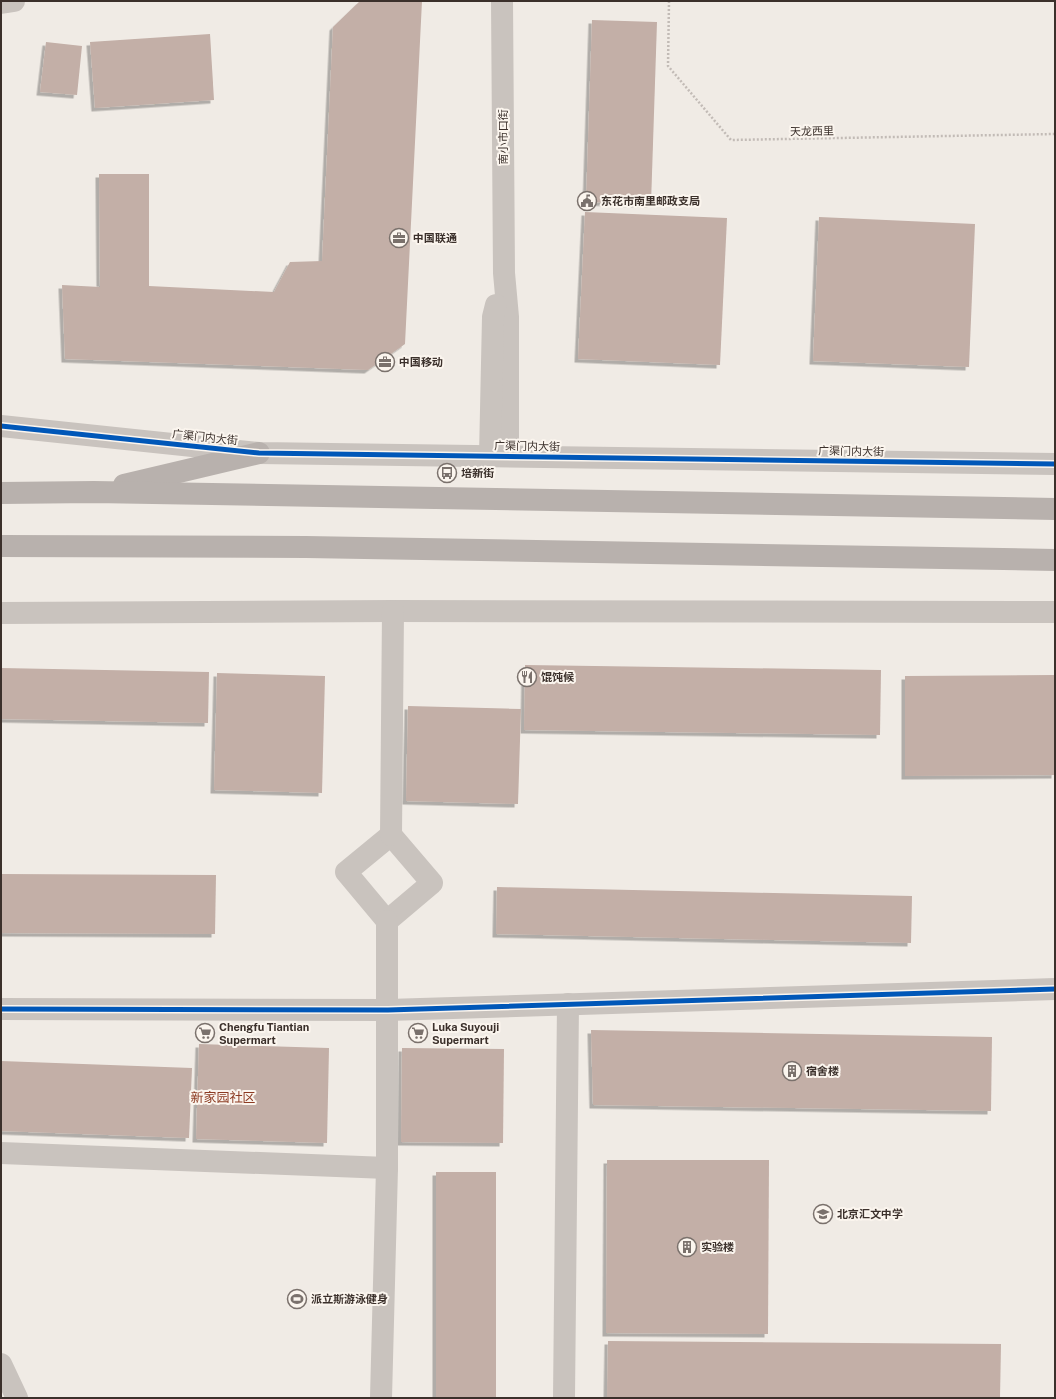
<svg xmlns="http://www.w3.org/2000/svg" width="1056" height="1399" font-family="'Public Sans','Noto Sans SC',sans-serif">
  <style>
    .building { fill: #c3afa7; filter: url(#shadow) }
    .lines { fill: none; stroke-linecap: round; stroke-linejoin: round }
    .path { stroke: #c2bbb6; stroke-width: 2.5; stroke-dasharray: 2 2; stroke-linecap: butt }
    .minor { stroke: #c9c3be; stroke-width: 22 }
    .major { stroke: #b8b1ad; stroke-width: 22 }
    .cycleway-casing { stroke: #fbf5ee; stroke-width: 8 }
    .cycleway { stroke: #0057b8; stroke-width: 5 }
    .labels { text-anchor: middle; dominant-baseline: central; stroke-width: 4; stroke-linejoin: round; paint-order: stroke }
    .street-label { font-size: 11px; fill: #3b302b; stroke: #fbf5ee }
    .poi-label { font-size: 11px; font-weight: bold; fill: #3b302b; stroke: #fbf5ee; text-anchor: start }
    .quarter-label { font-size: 13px; fill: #8c3b22; stroke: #fbf5ee }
  </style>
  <defs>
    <filter id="shadow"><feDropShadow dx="-3.5" dy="3.5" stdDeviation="0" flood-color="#0004"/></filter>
  </defs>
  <rect width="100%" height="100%" fill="#f0ebe5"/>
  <g class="building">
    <polygon points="360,1 422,1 405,344 368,370 65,359 62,285 100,287 99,174 149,174 149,286 274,292 290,262 322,261 333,27"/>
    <polygon points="592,20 657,22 651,204 586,202"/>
    <polygon points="210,34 214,100 95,108 90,42"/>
    <polygon points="46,42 82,46 77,95 40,92"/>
    <polygon points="585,212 727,218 720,365 578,359"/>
    <polygon points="819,217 975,224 969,367 813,361"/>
    <polygon points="525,665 881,670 880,735 524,730"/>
    <polygon points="1,668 209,672 208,723 1,719"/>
    <polygon points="217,673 325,676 322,793 214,790"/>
    <polygon points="1055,675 1055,775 905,776 905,676"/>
    <polygon points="408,706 521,709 518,804 406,801"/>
    <polygon points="1,874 216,875 215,934 1,933"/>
    <polygon points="497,887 912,896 911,943 496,934"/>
    <polygon points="591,1030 992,1037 991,1111 593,1105"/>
    <polygon points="199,1044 329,1048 327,1143 196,1139"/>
    <polygon points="402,1048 504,1049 503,1143 401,1142"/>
    <polygon points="1,1061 192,1068 189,1138 1,1131"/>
    <polygon points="607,1160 769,1160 768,1334 606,1333"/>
    <rect x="436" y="1172" width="60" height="226"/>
    <polygon points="608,1341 1001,1344 1000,1398 607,1398"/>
  </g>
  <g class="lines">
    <polyline class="path" points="669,1 668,66 731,140 1055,134"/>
    <g class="minor">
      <polyline points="502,1 504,273 508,317 508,456"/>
      <polyline points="1,3 14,1"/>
      <polyline points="1,426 259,453 1055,464"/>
      <polyline points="490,456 493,317 496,305"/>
      <polyline points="1,613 393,611 1055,612"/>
      <polygon points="391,835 432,883 387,921 346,872"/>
      <polyline points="391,835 393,611"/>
      <polyline points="1,1009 388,1010 1055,989"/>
      <polyline points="1,1153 387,1168"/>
      <polyline points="1,1364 17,1398"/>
      <polyline points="381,1398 387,1168 387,921"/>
      <polyline points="564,1398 568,1004"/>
    </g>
    <g class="major">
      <polyline points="124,485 259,453"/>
      <polyline points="1,493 94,492 1055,509"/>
      <polyline points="1,546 306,547 1055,560"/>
    </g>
    <g class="cycleway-casing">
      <g id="cycleway">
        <polyline points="1,426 259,453 1055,464"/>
        <polyline points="1,1009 388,1010 1055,989"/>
      </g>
    </g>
    <use href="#cycleway" class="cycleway"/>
  </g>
  <defs>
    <g id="civic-ring" transform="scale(1)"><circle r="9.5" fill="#fbf5ee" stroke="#7a716c" stroke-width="1.5"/><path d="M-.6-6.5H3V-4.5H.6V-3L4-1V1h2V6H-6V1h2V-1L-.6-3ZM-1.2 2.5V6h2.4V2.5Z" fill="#7a716c"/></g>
    <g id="office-ring" transform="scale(1)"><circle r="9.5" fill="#fbf5ee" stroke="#7a716c" stroke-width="1.5"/><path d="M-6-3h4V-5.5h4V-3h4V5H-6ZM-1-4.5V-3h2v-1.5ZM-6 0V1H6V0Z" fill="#7a716c"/></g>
    <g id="bus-ring" transform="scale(1)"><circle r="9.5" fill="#fbf5ee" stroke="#7a716c" stroke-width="1.5"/><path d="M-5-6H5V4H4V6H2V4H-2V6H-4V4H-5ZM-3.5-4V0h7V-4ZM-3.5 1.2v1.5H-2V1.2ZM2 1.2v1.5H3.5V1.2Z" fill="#7a716c"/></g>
    <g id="restaurant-ring" transform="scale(1)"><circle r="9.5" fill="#fbf5ee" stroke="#7a716c" stroke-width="1.5"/><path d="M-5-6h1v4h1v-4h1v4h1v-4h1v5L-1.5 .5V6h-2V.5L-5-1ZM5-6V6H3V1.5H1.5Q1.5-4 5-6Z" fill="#7a716c"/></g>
    <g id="supermarket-ring" transform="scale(1)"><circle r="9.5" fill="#fbf5ee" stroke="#7a716c" stroke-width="1.5"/><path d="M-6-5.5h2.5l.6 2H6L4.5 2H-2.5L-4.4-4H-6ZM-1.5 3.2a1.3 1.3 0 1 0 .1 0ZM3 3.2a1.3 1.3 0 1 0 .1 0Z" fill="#7a716c"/></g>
    <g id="building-ring" transform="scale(1)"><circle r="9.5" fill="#fbf5ee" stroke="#7a716c" stroke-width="1.5"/><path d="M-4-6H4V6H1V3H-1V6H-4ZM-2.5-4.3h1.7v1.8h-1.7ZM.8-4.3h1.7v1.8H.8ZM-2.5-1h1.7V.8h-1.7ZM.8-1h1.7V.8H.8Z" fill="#7a716c"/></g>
    <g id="school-ring" transform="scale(1)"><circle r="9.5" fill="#fbf5ee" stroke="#7a716c" stroke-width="1.5"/><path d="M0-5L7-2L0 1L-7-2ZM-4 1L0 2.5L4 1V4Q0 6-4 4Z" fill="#7a716c"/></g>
    <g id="stadium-ring" transform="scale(1)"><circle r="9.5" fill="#fbf5ee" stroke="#7a716c" stroke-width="1.5"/><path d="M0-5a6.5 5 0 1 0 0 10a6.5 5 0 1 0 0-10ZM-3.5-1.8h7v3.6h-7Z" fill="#7a716c"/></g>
  </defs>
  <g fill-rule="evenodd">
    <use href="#civic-ring" x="587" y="201"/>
    <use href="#office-ring" x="399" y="238"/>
    <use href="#office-ring" x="385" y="362"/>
    <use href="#bus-ring" x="447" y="473"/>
    <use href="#restaurant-ring" x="527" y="677"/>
    <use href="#supermarket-ring" x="205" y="1033"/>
    <use href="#supermarket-ring" x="418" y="1033"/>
    <use href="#building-ring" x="792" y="1071"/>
    <use href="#school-ring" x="823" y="1214"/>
    <use href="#building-ring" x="687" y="1247"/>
    <use href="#stadium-ring" x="297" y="1299"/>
  </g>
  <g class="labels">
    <g class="street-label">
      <text transform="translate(812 131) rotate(-1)">天龙西里</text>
      <text transform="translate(503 137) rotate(-90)">南小市口街</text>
      <text transform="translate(205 437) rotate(6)">广渠门内大街</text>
      <text transform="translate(527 446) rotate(1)">广渠门内大街</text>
      <text transform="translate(851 451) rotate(1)">广渠门内大街</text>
    </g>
    <g class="poi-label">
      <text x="601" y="201">东花市南里邮政支局</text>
      <text x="413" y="238">中国联通</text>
      <text x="399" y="362">中国移动</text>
      <text x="461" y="473">培新街</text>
      <text x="541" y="677">馄饨候</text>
      <text x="219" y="1027">Chengfu Tiantian<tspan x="219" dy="13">Supermart</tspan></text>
      <text x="432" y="1027">Luka Suyouji<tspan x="432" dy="13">Supermart</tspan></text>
      <text x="806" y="1071">宿舍楼</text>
      <text x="837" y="1214">北京汇文中学</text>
      <text x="701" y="1247">实验楼</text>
      <text x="311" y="1299">派立斯游泳健身</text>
    </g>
    <g class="quarter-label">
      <text x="223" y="1097">新家园社区</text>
    </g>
  </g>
  <rect width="1056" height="1399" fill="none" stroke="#3b302b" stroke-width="4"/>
</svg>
